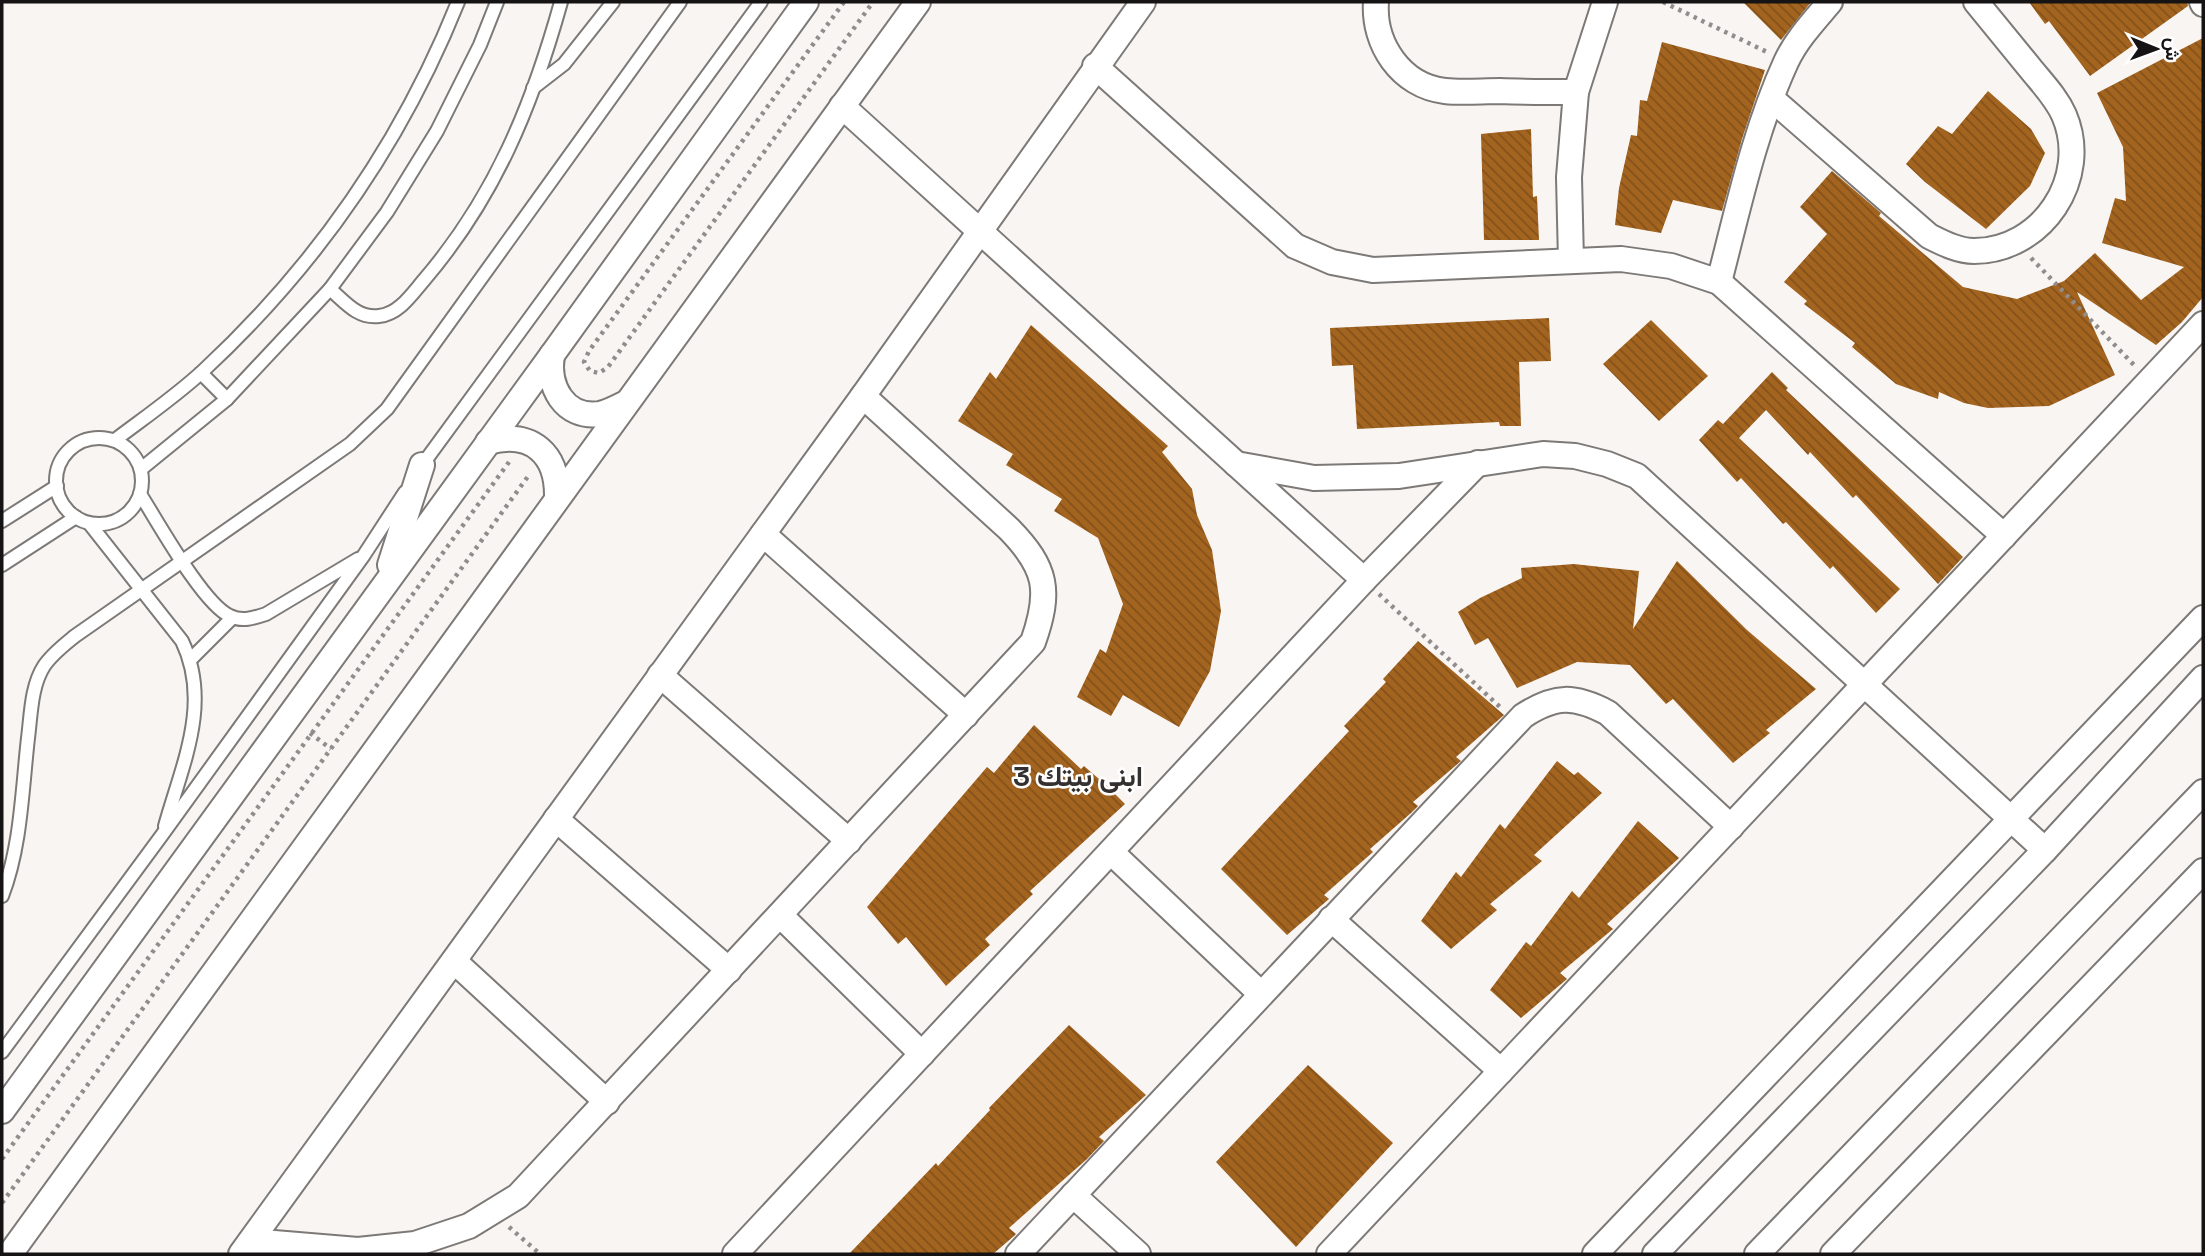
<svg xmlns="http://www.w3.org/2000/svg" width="2205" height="1256" font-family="'Space Grotesk',Vazirmatn,sans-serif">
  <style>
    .building { fill: url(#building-back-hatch) }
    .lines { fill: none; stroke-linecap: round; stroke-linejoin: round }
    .service-casing { stroke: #7c7977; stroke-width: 16 }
    .minor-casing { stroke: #7c7977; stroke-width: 28 }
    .path { stroke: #908d8c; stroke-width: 4.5; stroke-dasharray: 3.5 5; stroke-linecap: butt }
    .service { stroke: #fff; stroke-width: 12 }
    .minor { stroke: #fff; stroke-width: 24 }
    .labels { text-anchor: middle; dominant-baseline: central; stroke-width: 5; stroke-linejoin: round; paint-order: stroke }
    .district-label { font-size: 28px; font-weight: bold; fill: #34302f; stroke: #fff }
  </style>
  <defs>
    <pattern id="building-back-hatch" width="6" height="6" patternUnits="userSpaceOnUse" patternTransform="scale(1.75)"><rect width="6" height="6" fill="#a3641f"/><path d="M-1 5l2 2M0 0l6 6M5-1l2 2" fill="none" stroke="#84511a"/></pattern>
  </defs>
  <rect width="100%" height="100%" fill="#f9f5f3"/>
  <g class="building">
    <polygon points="1743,2 1811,2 1781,40"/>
    <polygon points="2029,2 2187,2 2188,6 2090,76 2049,21 2045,24"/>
    <polygon points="2203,38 2203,297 2182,322 2156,345 2077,292 2115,375 2049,406 1988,408 1964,403 1939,392 1938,399 1896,384 1852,347 1855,343 1804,304 1807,301 1784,282 1827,234 1800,207 1832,171 1881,213 1879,216 1963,287 2017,299 2064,281 2095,253 2141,300 2184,267 2102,243 2115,198 2126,201 2123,147 2097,93"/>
    <polygon points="1662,42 1765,70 1742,139 1722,211 1673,200 1661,233 1615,225 1619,188 1631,135 1637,136 1640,100 1647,101"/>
    <polygon points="1988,91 2031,129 2045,153 2030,186 1986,229 1925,182 1906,164 1938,126 1952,134"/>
    <polygon points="1531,129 1533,197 1537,196 1539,240 1484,240 1481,134"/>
    <polygon points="1549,318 1551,361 1519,362 1521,426 1500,426 1499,422 1357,429 1353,365 1332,366 1330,328"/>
    <polygon points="1651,320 1708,376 1659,421 1603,364"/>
    <polygon points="1031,325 1168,446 1162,452 1192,489 1197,515 1212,550 1221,611 1210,671 1179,727 1123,695 1111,716 1077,697 1100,649 1106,653 1123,604 1098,538 1054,511 1062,499 1006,465 1013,454 958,421 990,372 996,379"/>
    <polygon points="1772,372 1788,388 1786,390 1963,557 1938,584 1856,495 1853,498 1810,452 1808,455 1766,410 1739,438 1900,589 1876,613 1833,566 1830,569 1786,522 1783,524 1741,478 1737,482 1699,440 1718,420 1723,424"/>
    <polygon points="1677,561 1747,630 1816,689 1766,730 1770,733 1733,763 1673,699 1666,704 1630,665 1577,662 1517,688 1488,638 1475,645 1458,612 1480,598 1522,578 1521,568 1574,564 1610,568 1639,571 1633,629"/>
    <polygon points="1418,641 1504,715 1456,757 1461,761 1413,802 1418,806 1411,813 1370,849 1373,852 1324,895 1329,899 1287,935 1221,869 1349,731 1344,726 1386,682 1383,679"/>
    <polygon points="1034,725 1081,769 1084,766 1106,785 1125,804 1030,891 1033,894 985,939 990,945 946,986 906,937 898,944 867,907 987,767 994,773"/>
    <polygon points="1557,761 1574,775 1578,772 1602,793 1534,855 1542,861 1490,904 1497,910 1451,949 1421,921 1456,872 1461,877 1500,824 1505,829"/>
    <polygon points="1638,821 1679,858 1607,924 1613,929 1560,973 1567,979 1521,1018 1490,990 1526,942 1531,946 1572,891 1579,898"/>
    <polygon points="1069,1025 1146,1095 1099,1137 1104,1141 1087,1159 1009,1228 1016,1234 1014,1236 993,1254 849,1254 936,1163 938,1166 990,1110 989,1108"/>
    <polygon points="1308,1065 1393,1143 1296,1247 1216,1162"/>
  </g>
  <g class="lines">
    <g class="service-casing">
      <g id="service">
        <polyline points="533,88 564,64 613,2"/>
        <path d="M330,289C345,302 358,319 379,316C399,314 412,294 424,280C495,197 532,106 561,2"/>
        <polyline points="201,373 227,399"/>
        <circle cx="99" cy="481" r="43"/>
        <path d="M115,440C144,418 176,396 203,371C315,267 401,144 458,2"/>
        <polyline points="420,468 761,2"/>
        <polyline points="141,469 227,399 330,289 387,212 437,131 480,45 497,2"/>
        <path d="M140,494C158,522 203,604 230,616C242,622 254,618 266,614L358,559"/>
        <polyline points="2,521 57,486"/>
        <path d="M89,523L182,641C212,703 182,765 165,826"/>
        <polyline points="2,565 76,517"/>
        <polyline points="191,659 232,618"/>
        <path d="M2,896C21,847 22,791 28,738C31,715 31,686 44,666C52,654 64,645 75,636L350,444L387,409L680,2"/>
        <polyline points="2,1052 162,835 364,555 405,492"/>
      </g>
    </g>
    <g class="minor-casing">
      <g id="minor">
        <path d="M1376,2C1373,44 1401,86 1445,91C1463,93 1482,91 1500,91C1525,92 1551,92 1576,92"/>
        <polyline points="2202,2 2203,4"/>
        <polyline points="1095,66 1295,246 1332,262 1373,270 1621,259 1671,266 1719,282 2004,536"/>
        <path d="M1772,99L1929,236C1943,243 1958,251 1974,251C2042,251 2091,178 2064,115C2056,97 2042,83 2030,68C2012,46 1994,24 1976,2"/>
        <polyline points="842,106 1364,580"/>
        <polyline points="1571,261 1569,177 1576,92 1605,2"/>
        <path d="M1719,282C1738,209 1754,132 1786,62C1796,40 1814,21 1830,2"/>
        <path d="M552,355C547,386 564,419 600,414C609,412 618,407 626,403"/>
        <path d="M488,442C532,430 558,454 557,498"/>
        <polyline points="1236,464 1314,478 1399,476 1543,454 1575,456 1607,464 1637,476 2045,850"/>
        <polyline points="763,534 966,715"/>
        <polyline points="390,565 422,465"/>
        <polyline points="660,675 849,841"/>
        <polyline points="556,819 729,970"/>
        <polyline points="1111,852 1261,994"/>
        <polyline points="780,915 922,1054"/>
        <polyline points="1331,919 1501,1071"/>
        <polyline points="454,961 607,1102"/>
        <polyline points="2,1111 552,355 806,2"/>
        <polyline points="1073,1195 1138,1254"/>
        <path d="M251,1241L358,1250L415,1244L469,1226L518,1196L1033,642C1051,591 1047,568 1009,529L863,396"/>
        <polyline points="10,1254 918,2"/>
        <polyline points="241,1254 863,396 1143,2"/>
        <polyline points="735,1254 1364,580 1478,463"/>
        <path d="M1018,1254L1523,716C1555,695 1574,695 1608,713L1731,827"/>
        <polyline points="1329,1254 2203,324"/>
        <polyline points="1595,1254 2203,618"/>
        <polyline points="1655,1254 2045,850 2203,678"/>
        <polyline points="1757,1254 2203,792"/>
        <polyline points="1833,1254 2203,871"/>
      </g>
    </g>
    <g class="path">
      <polyline points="844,2 589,351 584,362 590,371 599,373 608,367 873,2"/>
      <polyline points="1663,2 1767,52"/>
      <polyline points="2031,258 2134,365"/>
      <polyline points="1379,594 1501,708"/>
      <polyline points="310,733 331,749"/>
      <polyline points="2,1159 509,462"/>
      <polyline points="2,1203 529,475"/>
      <polyline points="509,1227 540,1254"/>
    </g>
    <use href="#service" class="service"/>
    <use href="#minor" class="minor"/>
  </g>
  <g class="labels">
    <g class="district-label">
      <text x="1078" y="776">ابنى بيتك 3</text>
    </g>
  </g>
  <rect width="2205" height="1256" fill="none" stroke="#151313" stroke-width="7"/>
  <g transform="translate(2156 49) rotate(91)" stroke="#ffffff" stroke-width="5" paint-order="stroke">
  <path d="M0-5L12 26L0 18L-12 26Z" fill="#151313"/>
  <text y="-10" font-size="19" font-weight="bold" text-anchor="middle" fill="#151313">ش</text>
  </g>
</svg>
